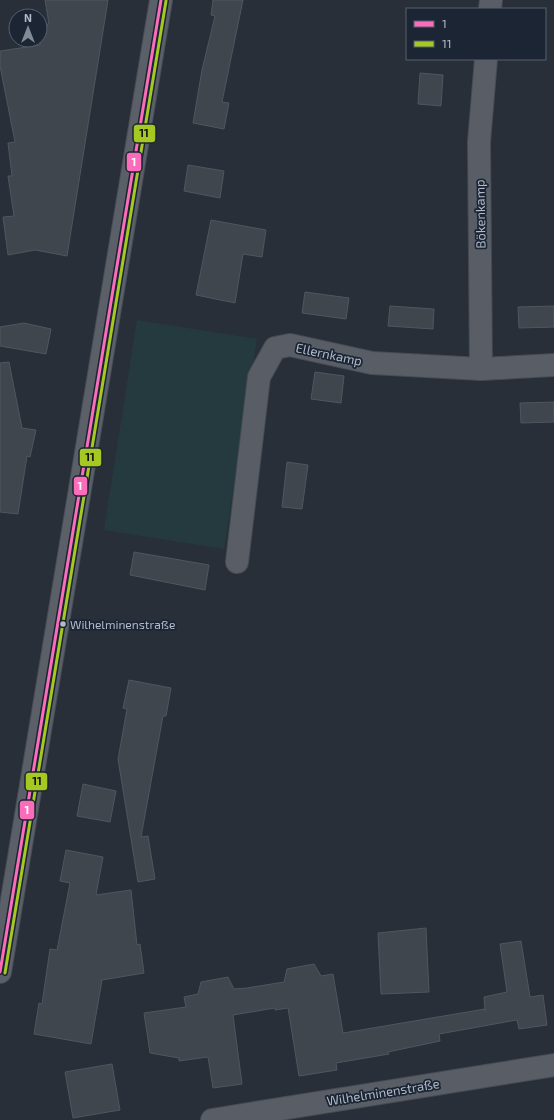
<svg xmlns="http://www.w3.org/2000/svg" width="554" height="1120" font-family="'Exo 2',sans-serif">
  <style>
    .green { fill: #253a3f }
    .building { fill: #40464e; stroke: #505660 }
    .lines { fill: none; stroke-linecap: round; stroke-linejoin: round }
    .minor-casing { stroke: #474b53; stroke-width: 24 }
    .major-casing { stroke: #464b55; stroke-width: 24 }
    .minor { stroke: #595e66; stroke-width: 22 }
    .major { stroke: #5b6068; stroke-width: 22 }
    .bus-1-casing { stroke: #1b2533; stroke-width: 6 }
    .bus-2-casing { stroke: #1b2533; stroke-width: 6 }
    .bus-1 { stroke: #fb6dba; stroke-width: 3 }
    .bus-2 { stroke: #a5c823; stroke-width: 3 }
    .bus-dot { fill: #b2bbca; stroke: #1b2533; stroke-width: 1.5 }
    .labels { text-anchor: middle; dominant-baseline: central; stroke-width: 3.5; stroke-linejoin: round; paint-order: stroke }
    .bus-label { font-size: 12px; fill: #b2bbca; stroke: #1b2533; text-anchor: start }
    .street-label { font-size: 13px; fill: #b2bbca; stroke: #1b2533 }
    .line-badge { stroke: #1b2533; stroke-width: 1.5 }
    .badge-label { font-size: 11px; text-anchor: middle; font-weight: bold; fill: #fff }
    .pale-badge-label { font-size: 11px; text-anchor: middle; font-weight: bold; fill: #111 }
  </style>
  <rect width="100%" height="100%" fill="#282f39"/>
  <polygon class="green" points="137,320 257,339 224,549 104,530"/>
  <g class="building">
    <polygon points="45,0 108,0 67,256 35,250 8,255 3,217 14,216 8,176 12,176 8,143 15,142 0,66 0,51 40,45 40,26 49,24"/>
    <polygon points="213,0 243,0 222,102 229,103 224,129 193,123 202,70 215,16 211,15"/>
    <polygon points="420,73 443,75 441,106 418,104"/>
    <polygon points="188,165 224,171 220,198 184,191"/>
    <polygon points="211,220 266,230 262,257 243,254 235,303 196,295"/>
    <polygon points="305,292 349,298 346,319 302,313"/>
    <polygon points="390,306 434,309 433,329 388,326"/>
    <polygon points="554,306 554,327 519,328 518,307"/>
    <polygon points="24,323 51,329 46,354 0,346 0,327"/>
    <polygon points="9,362 22,428 36,430 30,457 27,456 18,514 0,512 0,363"/>
    <polygon points="315,372 344,376 341,403 311,399"/>
    <polygon points="554,402 554,422 521,423 520,403"/>
    <polygon points="287,462 308,465 302,509 282,507"/>
    <polygon points="134,552 209,565 205,590 130,575"/>
    <polygon points="129,680 171,688 166,716 163,716 141,837 148,836 155,879 138,882 118,759 127,709 123,708"/>
    <polygon points="83,784 116,791 110,822 77,816"/>
    <polygon points="66,850 103,857 96,895 131,890 137,945 140,944 144,973 102,980 91,1044 34,1034 39,1003 42,1004 50,949 57,950 70,883 60,881"/>
    <polygon points="426,928 429,992 381,994 378,933"/>
    <polygon points="521,941 530,997 543,995 547,1025 519,1029 517,1020 439,1034 440,1041 388,1052 389,1054 336,1063 337,1070 299,1076 288,1008 275,1010 275,1008 233,1015 242,1084 213,1088 208,1057 179,1061 179,1058 150,1053 144,1013 186,1007 184,997 198,994 201,982 228,977 234,989 247,988 284,982 287,969 314,964 321,976 333,974 343,1033 485,1009 485,1011 484,997 507,992 500,944"/>
    <polygon points="112,1064 120,1110 73,1118 65,1072"/>
  </g>
  <g class="lines">
    <g class="minor-casing">
      <g id="minor">
        <polyline points="490,9 491,0"/>
        <polyline points="481,369 479,142 486,59"/>
        <polyline points="237,562 259,377 275,348 290,345 372,363 481,369 554,365"/>
        <polyline points="212,1120 554,1065"/>
      </g>
    </g>
    <g class="major-casing">
      <polyline id="major" points="0,972 161,0"/>
    </g>
    <use href="#minor" class="minor"/>
    <use href="#major" class="major"/>
    <g class="bus-1-casing">
      <polyline id="bus-1" points="0,972 161,0"/>
    </g>
    <g class="bus-2-casing">
      <polyline id="bus-2" points="5,973 166,1"/>
    </g>
    <use href="#bus-1" class="bus-1"/>
    <use href="#bus-2" class="bus-2"/>
  </g>
  <circle class="bus-dot" cx="63" cy="624" r="3.5"/>
  <g class="labels">
    <g class="bus-label">
      <text x="70" y="624">Wilhelminenstraße</text>
    </g>
    <g class="street-label">
      <text transform="translate(480 214) rotate(-91)">Bökenkamp</text>
      <text transform="translate(329 354) rotate(12)">Ellernkamp</text>
      <text transform="translate(383 1092) rotate(-9)">Wilhelminenstraße</text>
    </g>
  </g>
  <g class="line-badge">
    <rect x="133" y="124" width="23" height="19" rx="4" fill="#a5c823"/>
    <rect x="126" y="152" width="16" height="20" rx="4" fill="#fb6dba"/>
    <rect x="79" y="448" width="23" height="19" rx="4" fill="#a5c823"/>
    <rect x="73" y="476" width="15" height="20" rx="4" fill="#fb6dba"/>
    <rect x="25" y="772" width="23" height="19" rx="4" fill="#a5c823"/>
    <rect x="19" y="800" width="16" height="20" rx="4" fill="#fb6dba"/>
  </g>
  <g class="badge-label">
    <text x="134" y="166">1</text>
    <text x="80" y="490">1</text>
    <text x="27" y="814">1</text>
  </g>
  <g class="pale-badge-label">
    <text x="144" y="137">11</text>
    <text x="90" y="461">11</text>
    <text x="37" y="785">11</text>
  </g>
  <rect x="406" y="8" width="140" height="52" fill="#1b2533" stroke="#57616f"/>
  <rect x="414" y="21" width="20" height="6" fill="#fb6dba" stroke="#57616f"/>
  <text x="442" y="28" font-size="12" fill="#b2bbca">1</text>
  <rect x="414" y="41" width="20" height="6" fill="#a5c823" stroke="#57616f"/>
  <text x="442" y="48" font-size="12" fill="#b2bbca">11</text>
  <g transform="translate(28 28)"><circle r="19" fill="#1b2533" stroke="#57616f"/>
  <path d="M0-3L7 15L0 10L-7 15Z" fill="#828a97"/>
  <text y="-6" font-size="11" font-weight="bold" text-anchor="middle" fill="#b2bbca">N</text>
  </g>
</svg>
